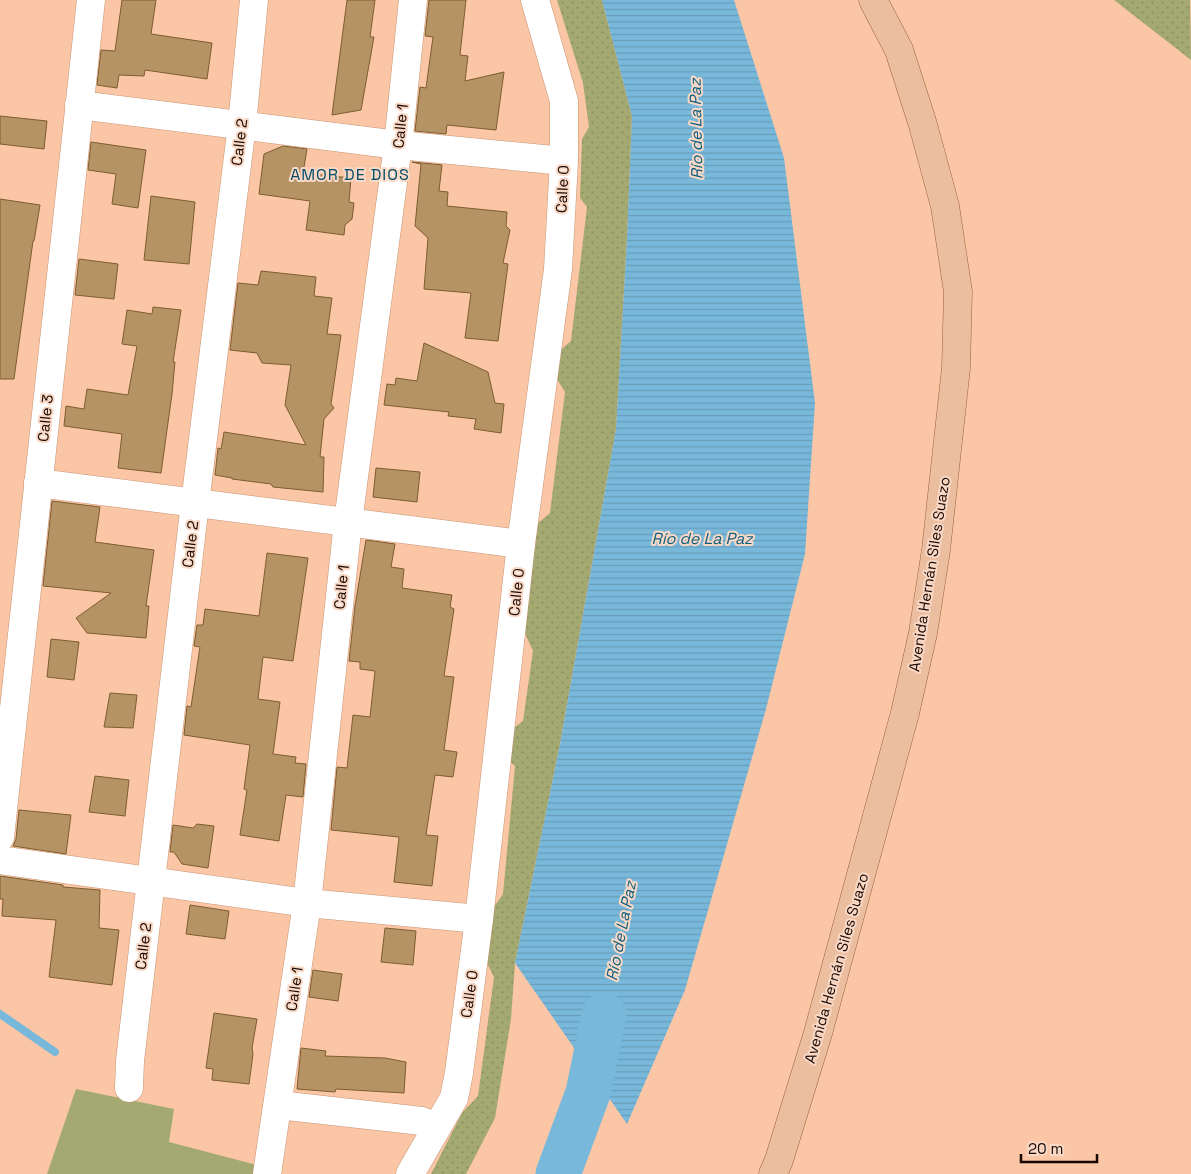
<svg xmlns="http://www.w3.org/2000/svg" width="1191" height="1174" font-family="'Space Grotesk',sans-serif">
  <style>
    .grass { fill: url(#grass-dots) }
    .park { fill: #a3a971 }
    .water { fill: url(#water-rules) }
    .lines { fill: none; stroke-linecap: round; stroke-linejoin: round }
    .stream { stroke: #78b8db; stroke-width: 8 }
    .river { stroke: #78b8db; stroke-width: 45 }
    .building { fill: #b69365; stroke: #7e5d30 }
    .minor-casing { stroke: #c89576; stroke-width: 29 }
    .major-casing { stroke: #9a613f; stroke-width: 29 }
    .minor { stroke: #fff; stroke-width: 28 }
    .major { stroke: #ecbea0; stroke-width: 28 }
    .labels { text-anchor: middle; dominant-baseline: central; stroke-width: 4; stroke-linejoin: round; paint-order: stroke }
    .street-label { font-size: 15px; fill: #180701; stroke: #f9d8c5 }
    .water-label { font-size: 16px; font-style: italic; fill: #0c5e80; stroke: #f9d8c5 }
    .neighbourhood-label { font-size: 16px; letter-spacing: 1px; fill: #014b68; stroke: #f9d8c5 }
  </style>
  <defs>
    <pattern id="grass-dots" width="8" height="8" patternUnits="userSpaceOnUse" patternTransform="scale(1.25)"><rect width="8" height="8" fill="#a3a971"/><path d="M2 2h.1M6 6h.1" fill="none" stroke="#8c9060" stroke-width="1.8" stroke-linecap="round"/></pattern>
    <pattern id="water-rules" width="6" height="5" patternUnits="userSpaceOnUse" patternTransform="scale(1.25)"><rect width="6" height="5" fill="#78b8db"/><path d="M0 2.5h6" fill="none" stroke="#679dba"/></pattern>
  </defs>
  <rect width="100%" height="100%" fill="#fbc6a5"/>
  <g class="grass">
    <polygon points="557,0 602,0 632,116 627,238 616,429 560,744 515,963 511,1019 495,1118 466,1174 431,1174 462,1113 478,1096 494,977 486,961 491,911 503,894 515,766 507,759 510,731 523,721 533,651 519,620 538,523 550,513 565,392 555,376 558,352 571,341 587,207 580,198 582,139 589,127 583,83"/>
    <polygon points="1114,0 1190,0 1191,60"/>
  </g>
  <polygon class="park" points="76,1089 174,1109 169,1142 257,1165 255,1174 47,1174"/>
  <polygon class="water" points="602,0 734,0 784,158 815,403 805,554 766,709 685,990 627,1124 515,963 560,744 616,429 627,238 632,116"/>
  <g class="lines">
    <polyline class="stream" points="0,1014 55,1052"/>
    <polyline class="river" points="558,1174 588,1093 604,1015"/>
  </g>
  <g class="building">
    <polygon points="122,0 156,0 151,34 212,43 207,79 145,70 144,76 119,75 117,88 97,85 101,50 115,51"/>
    <polygon points="347,0 375,0 370,37 374,37 361,110 332,115"/>
    <polygon points="429,0 466,0 460,55 468,56 465,81 504,72 496,130 447,125 446,134 415,131 420,87 426,88 433,37 425,36"/>
    <polygon points="0,116 47,121 44,149 0,144"/>
    <polygon points="91,142 146,150 138,208 112,204 116,174 88,170"/>
    <polygon points="283,146 307,149 303,173 351,178 349,202 354,203 352,219 345,225 344,235 306,230 310,201 259,194 264,154"/>
    <polygon points="412,162 442,165 439,191 448,192 447,206 507,212 506,226 510,230 503,263 508,264 498,341 465,338 471,293 424,289 428,238 415,226 421,164"/>
    <polygon points="151,196 195,202 189,264 144,260"/>
    <polygon points="0,199 40,205 34,241 33,241 14,379 0,379"/>
    <polygon points="79,259 118,264 114,299 75,295"/>
    <polygon points="261,271 316,277 314,296 332,298 327,334 341,335 331,404 334,408 324,419 320,457 324,457 323,492 273,487 271,484 232,479 232,478 215,475 218,448 221,449 224,432 306,445 285,405 291,365 262,363 257,353 230,350 238,283 258,285"/>
    <polygon points="153,307 181,310 173,362 175,362 172,394 161,473 118,468 122,434 64,426 66,406 84,409 87,389 128,395 137,346 122,344 127,310 152,314"/>
    <polygon points="424,343 488,372 495,403 504,404 501,433 474,429 476,419 448,416 449,412 384,405 387,384 395,385 396,378 417,381"/>
    <polygon points="376,468 420,472 417,502 373,497"/>
    <polygon points="52,501 100,507 95,542 154,550 146,606 149,606 146,638 87,633 76,618 111,593 43,586"/>
    <polygon points="366,540 395,544 391,567 404,569 402,588 452,595 450,607 454,609 444,676 454,677 444,750 457,752 453,777 435,775 426,835 438,836 432,886 394,882 399,837 331,830 337,767 347,768 353,715 370,717 375,671 360,669 360,662 349,661 355,606"/>
    <polygon points="267,553 308,558 293,661 263,657 258,699 280,702 273,754 296,757 295,763 306,764 303,797 286,795 279,841 240,835 247,790 244,789 250,745 184,735 187,706 191,707 200,647 194,646 197,625 203,625 205,609 259,616"/>
    <polygon points="51,639 79,642 74,680 47,677"/>
    <polygon points="110,693 137,695 133,728 104,727"/>
    <polygon points="95,776 129,780 125,816 89,812"/>
    <polygon points="19,810 71,815 66,854 13,846 16,839"/>
    <polygon points="197,824 214,826 208,868 182,864 174,852 170,852 173,825 193,828"/>
    <polygon points="0,876 63,885 63,887 100,890 99,928 119,930 112,985 49,977 56,920 2,916 3,899 0,899"/>
    <polygon points="190,905 229,911 225,939 186,934"/>
    <polygon points="385,928 416,931 413,965 381,962"/>
    <polygon points="313,970 342,974 338,1001 309,997"/>
    <polygon points="214,1013 257,1019 252,1048 253,1054 249,1084 212,1080 213,1069 206,1068"/>
    <polygon points="301,1048 326,1051 325,1056 385,1058 406,1062 404,1093 336,1089 335,1092 297,1089"/>
  </g>
  <g class="lines">
    <g class="minor-casing">
      <g id="minor">
        <polyline points="79,105 398,145 564,161"/>
        <polyline points="38,483 521,544"/>
        <polyline points="0,837 91,0"/>
        <polyline points="0,860 307,903 479,919"/>
        <polyline points="129,1088 130,1061 195,503 242,125 254,0"/>
        <polyline points="278,1105 422,1121 436,1127"/>
        <polyline points="267,1174 307,903 348,522 398,145 413,0"/>
        <polyline points="410,1174 454,1098 459,1073 479,919 521,544 558,269 564,161 564,101 535,0"/>
      </g>
    </g>
    <g class="major-casing">
      <polyline id="major" points="773,1174 779,1160 818,1033 905,713 923,633 936,550 956,368 958,292 945,206 923,125 899,50 873,0"/>
    </g>
    <use href="#minor" class="minor"/>
    <use href="#major" class="major"/>
  </g>
  <g class="labels">
    <g class="street-label">
      <text transform="translate(400 126) rotate(-84)">Calle 1</text>
      <text transform="translate(239 142) rotate(-83)">Calle 2</text>
      <text transform="translate(562 189) rotate(-87)">Calle 0</text>
      <text transform="translate(45 418) rotate(-84)">Calle 3</text>
      <text transform="translate(190 544) rotate(-83)">Calle 2</text>
      <text transform="translate(929 574) rotate(-81)">Avenida Hernán Siles Suazo</text>
      <text transform="translate(341 587) rotate(-84)">Calle 1</text>
      <text transform="translate(516 592) rotate(-84)">Calle 0</text>
      <text transform="translate(143 946) rotate(-83)">Calle 2</text>
      <text transform="translate(836 968) rotate(-74)">Avenida Hernán Siles Suazo</text>
      <text transform="translate(294 989) rotate(-82)">Calle 1</text>
      <text transform="translate(469 994) rotate(-82)">Calle 0</text>
    </g>
    <g class="water-label">
      <text transform="translate(696 129) rotate(-91)">Río de La Paz</text>
      <text x="702" y="538">Río de La Paz</text>
      <text transform="translate(621 931) rotate(-79)">Río de La Paz</text>
    </g>
    <g class="neighbourhood-label">
      <text x="350" y="174">AMOR DE DIOS</text>
    </g>
  </g>
  <path d="M1021 1154v8h76v-8" fill="none" stroke="#180701" stroke-width="2.5"/>
  <text x="1028" y="1154" font-size="15" fill="#180701" stroke="#f9d8c5" stroke-width="4" paint-order="stroke">20 m</text>
</svg>
